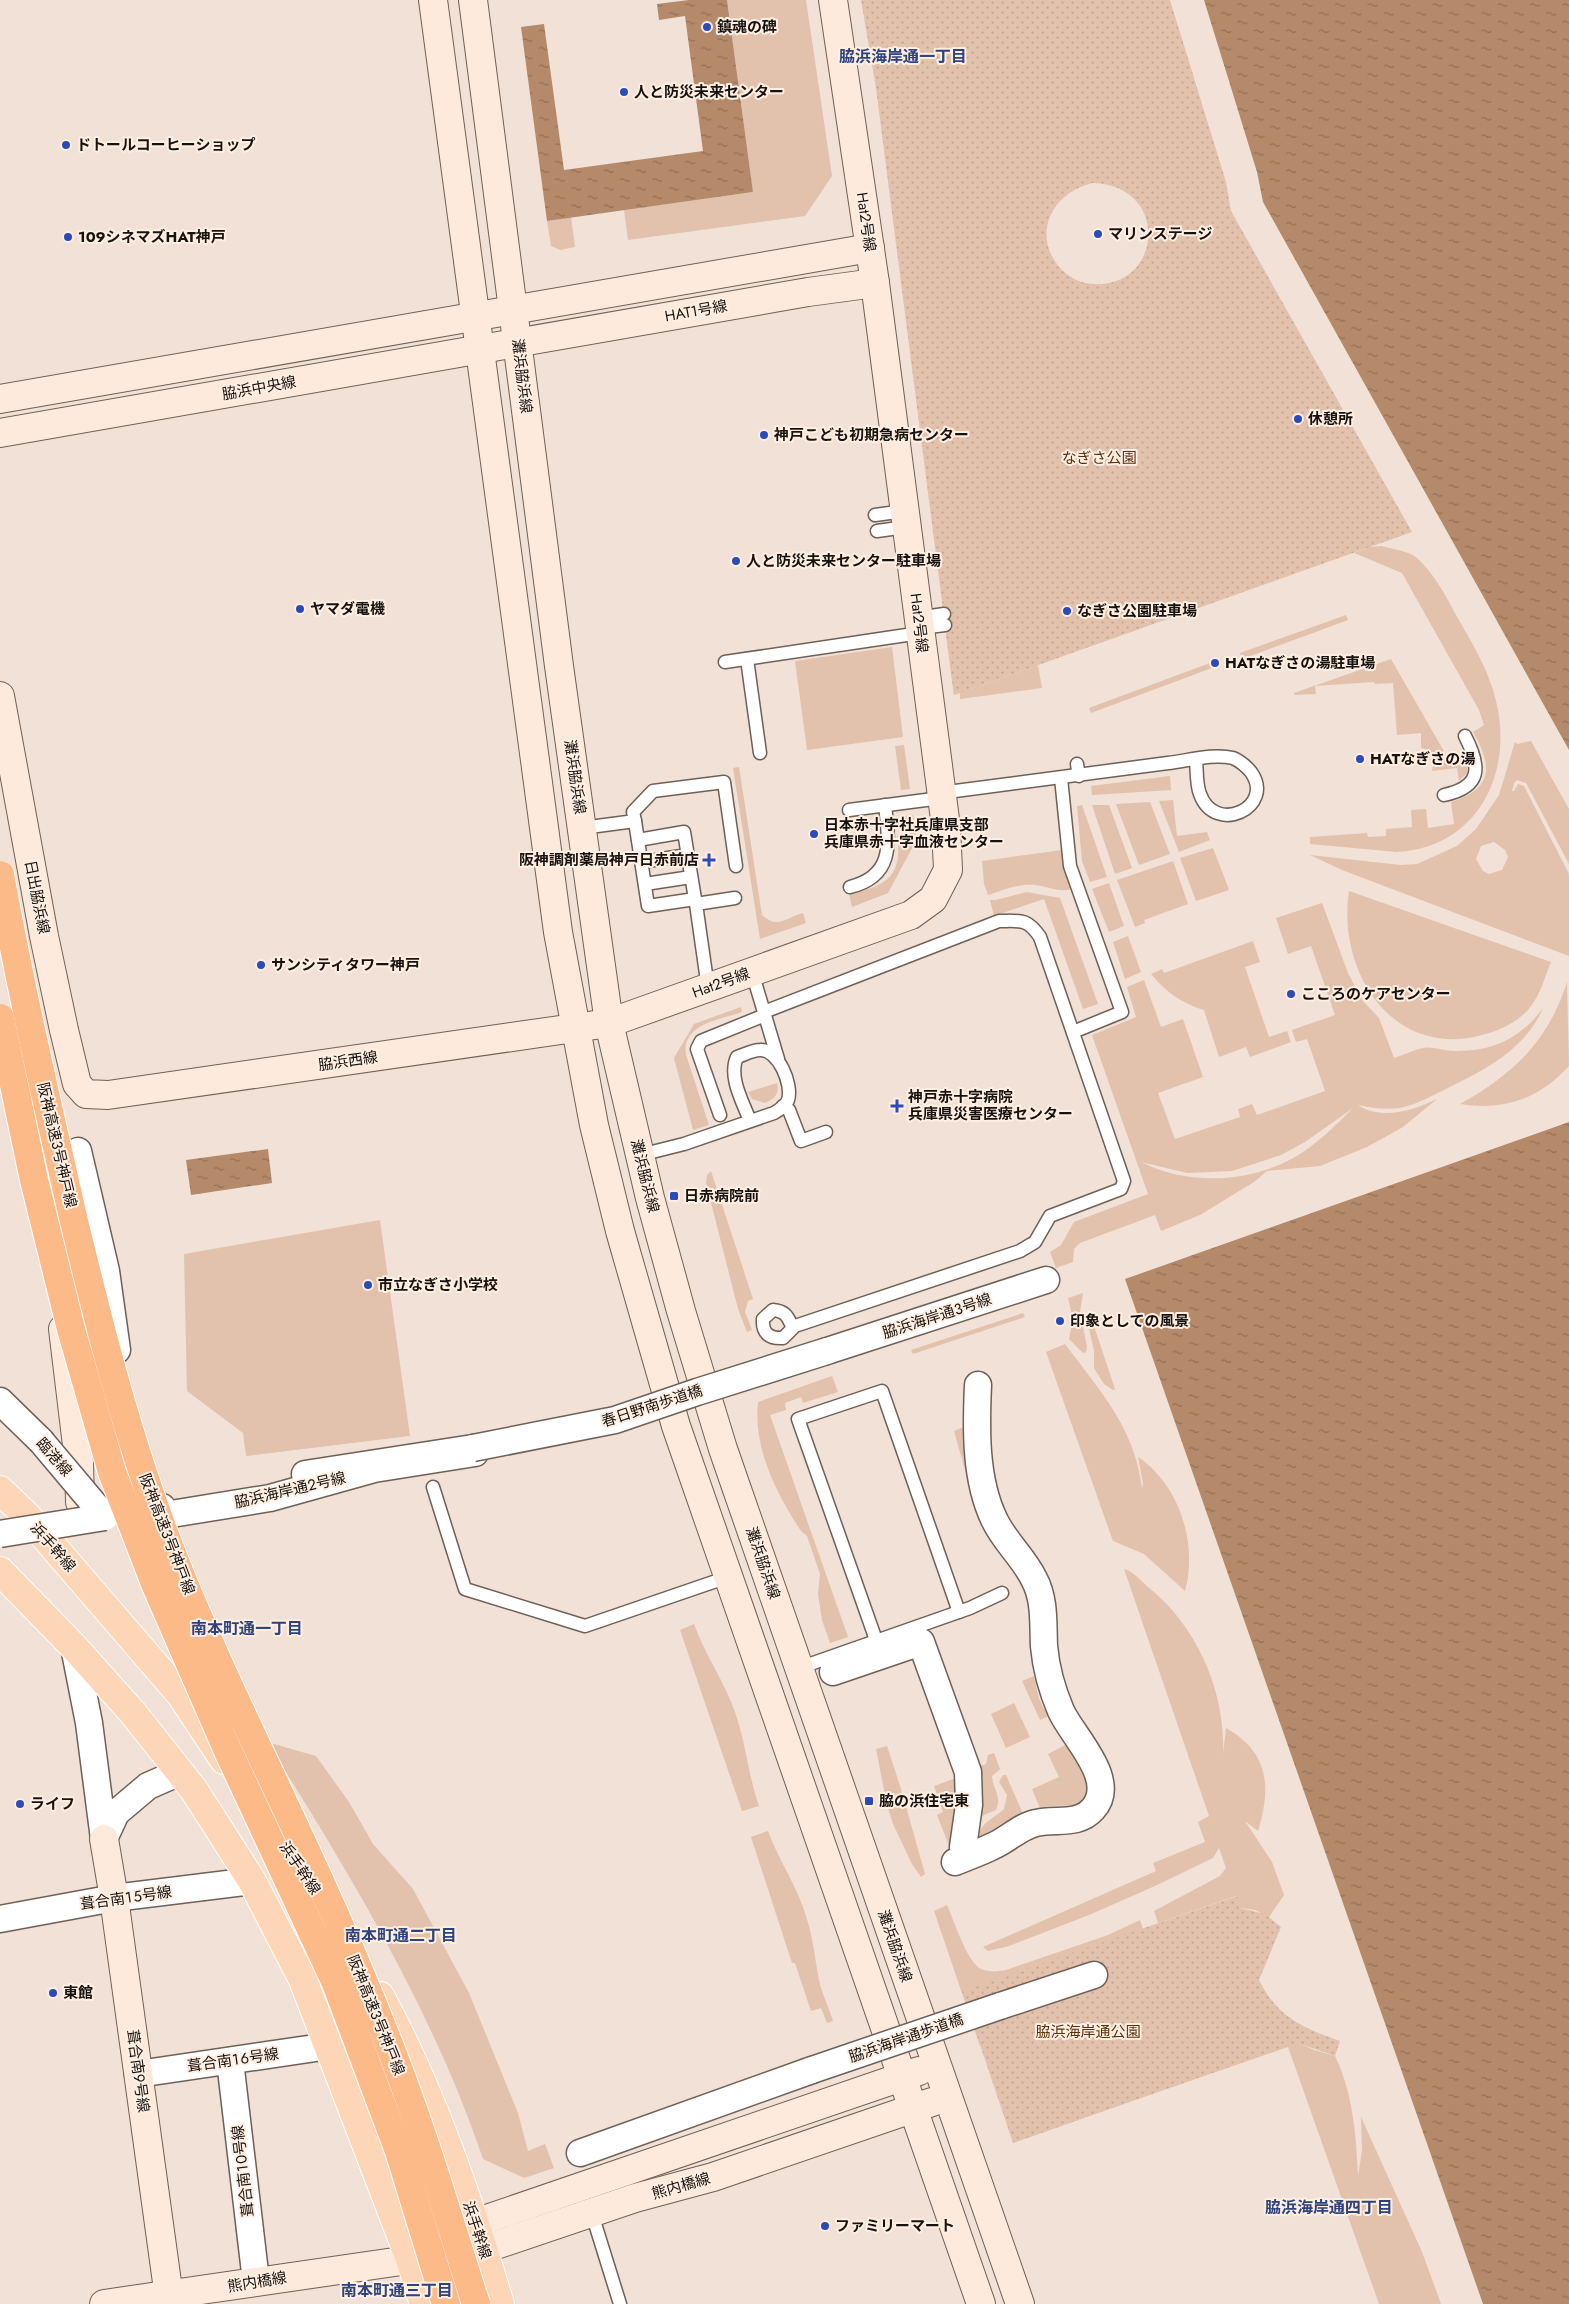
<svg xmlns="http://www.w3.org/2000/svg" width="1569" height="2304" font-family="Jost,'Noto Sans JP',sans-serif">
  <style>
    .green { fill: #e2c2ac; fill-rule: evenodd }
    .park { fill: url(#park-dots); fill-rule: evenodd }
    .water { fill: url(#water-ripples) }
    .lines { fill: none; stroke-linecap: round; stroke-linejoin: round }
    .lane-casing { stroke: #6e6056; stroke-width: 15 }
    .street-casing { stroke: #6e6056; stroke-width: 29 }
    .secondary-casing { stroke: #6e6056; stroke-width: 30 }
    .primary-casing { stroke: #fff; stroke-width: 30 }
    .lane { stroke: #fff; stroke-width: 12 }
    .street { stroke: #fff; stroke-width: 26 }
    .secondary { stroke: #feeadc; stroke-width: 28 }
    .primary { stroke: #fdd6b8; stroke-width: 28 }
    .street-bridge-casing { stroke: #6e6056; stroke-width: 29; stroke-linecap: butt }
    .highway-bridge-casing { stroke: #fff; stroke-width: 30; stroke-linecap: butt }
    .street-bridge { stroke: #fff; stroke-width: 26 }
    .highway-bridge { stroke: #fcba89; stroke-width: 28 }
    .poi-dot { fill: #2c4bbb; stroke: #ffefe3; stroke-width: 2 }
    .labels { text-anchor: middle; dominant-baseline: central; stroke-width: 4; stroke-linejoin: round; paint-order: stroke }
    .poi-label { font-size: 15px; font-weight: bold; fill: #17120e; stroke: #ffefe3; text-anchor: start }
    .street-label { font-size: 15px; fill: #17120e; stroke: #ffefe3 }
    .park-label { font-size: 15px; fill: #5a3009; stroke: #ffefe3 }
    .neighbourhood-label { font-size: 16px; font-weight: bold; fill: #2e427b; stroke: #ffefe3 }
  </style>
  <defs>
    <pattern id="park-dots" width="8" height="8" patternUnits="userSpaceOnUse" patternTransform="scale(1.25)"><rect width="8" height="8" fill="#e2c2ac"/><path d="M2 2h.1M6 6h.1" fill="none" stroke="#c1a693" stroke-width="1.8" stroke-linecap="round"/></pattern>
    <pattern id="water-ripples" width="26" height="14" patternUnits="userSpaceOnUse" patternTransform="scale(1.25)"><rect width="26" height="14" fill="#b58a6b"/><path d="M2 4q2-2 4 0t4 0M15 11q2-2 4 0t4 0" fill="none" stroke="#926f56"/></pattern>
  </defs>
  <rect width="100%" height="100%" fill="#f1e1d6"/>
  <g class="green">
    <polygon points="727,0 806,0 832,176 805,216 628,240 624,210 753,192"/>
    <polygon points="571,217 575,247 560,250 551,246 547,221"/>
    <path d="M1381,546C1392,549 1409,551 1417,558C1433,572 1446,596 1456,615C1471,641 1489,670 1496,701C1514,773 1477,848 1397,852L1310,844V837L1367,833L1368,837L1386,836V829L1412,827L1411,810L1426,809L1428,828L1454,824L1451,802C1493,789 1493,766 1473,732L1484,725L1479,710L1402,573L1354,553L1370,547Z"/>
    <polygon points="1346,615 1348,620 1242,659 1240,653"/>
    <polygon points="963,632 971,689 1038,665 1042,688 960,699 960,693 954,695 946,635"/>
    <polygon points="892,647 903,737 807,750 795,661"/>
    <polygon points="1391,659 1449,760 1463,754 1467,760 1467,773 1459,781 1457,768 1432,771 1435,756 1429,750 1421,748 1421,733 1397,735 1393,683 1375,684 1374,682 1315,686 1316,694 1294,695 1294,693"/>
    <polygon points="1218,660 1220,665 1091,713 1089,708"/>
    <path d="M1531,741L1569,809V864L1526,783L1517,780L1514,783L1512,791H1514L1518,784L1524,786L1569,874V956L1342,870L1310,855L1401,865L1417,864L1457,846L1476,829L1499,795L1515,742L1517,744ZM1494,842L1505,850L1508,857L1502,870L1489,874L1483,871L1476,859L1481,846Z"/>
    <polygon points="904,745 910,789 901,790 895,746"/>
    <path d="M739,767L762,915C778,930 787,917 803,913L806,923L760,939L733,768Z"/>
    <polygon points="1170,776 1171,790 1092,795 1091,786"/>
    <polygon points="1173,800 1177,836 1207,832 1210,840 1179,852 1159,801"/>
    <polygon points="1150,802 1170,854 1139,865 1116,804"/>
    <polygon points="1082,805 1107,877 1090,882 1082,861 1077,806"/>
    <polygon points="1092,805 1109,805 1132,868 1115,874"/>
    <path d="M913,815L917,839L888,893L852,907L849,894C887,886 903,876 897,835L906,833L904,816Z"/>
    <polygon points="1213,848 1229,890 1196,901 1180,858"/>
    <path d="M1062,850L1063,866L1071,889C1058,893 1048,886 1035,885C1019,883 1004,890 988,895L984,884L982,861Z"/>
    <polygon points="1173,861 1188,904 1144,920 1145,923 1135,927 1117,880"/>
    <polygon points="1109,883 1124,926 1109,932 1092,889"/>
    <path d="M1349,891L1551,962C1544,979 1540,996 1528,1010C1515,1024 1496,1032 1478,1036C1390,1057 1337,969 1349,891Z"/>
    <polygon points="1027,892 1060,898 1098,1004 1083,1009 1044,899 994,916 990,900 996,900"/>
    <path d="M1322,903L1348,973L1362,1000L1379,1018L1394,1058C1404,1055 1413,1050 1423,1048C1432,1046 1444,1051 1454,1051C1492,1052 1520,1039 1543,1008C1525,1050 1484,1070 1446,1089C1431,1096 1416,1105 1400,1108C1385,1110 1373,1108 1358,1105C1382,1121 1414,1110 1437,1099L1403,1127L1367,1147L1320,1166L1267,1171L1254,1182L1200,1215L1161,1231L1155,1215L1080,1243L1074,1249L1073,1262L1056,1268L1050,1252L1061,1245L1074,1222L1148,1194L1092,1035L1136,1017L1127,987L1144,980L1161,1027L1183,1019L1203,1077L1158,1093L1175,1139L1240,1117L1238,1109L1252,1104L1257,1115L1325,1091L1307,1039L1296,1042L1292,1030L1335,1015L1311,946L1288,954L1276,918ZM1353,1108C1335,1126 1317,1144 1295,1157C1249,1183 1188,1186 1141,1162L1187,1173L1232,1171L1281,1155L1305,1142Z"/>
    <polygon points="1128,936 1141,972 1125,979 1113,942"/>
    <path d="M1253,941L1260,962L1245,967L1269,1037L1287,1031L1291,1042L1250,1057L1246,1047L1219,1057L1204,1010C1181,1003 1166,992 1151,974L1162,969L1164,973Z"/>
    <path d="M1567,982L1569,1066C1539,1099 1504,1111 1460,1104C1513,1075 1549,1040 1567,982Z"/>
    <path d="M741,1007L742,1012C719,1020 681,1024 686,1055L709,1125L693,1130L674,1058L694,1024Z"/>
    <path d="M777,1083C780,1094 774,1099 765,1103L752,1099L748,1092Z"/>
    <polygon points="711,1171 753,1299 748,1301 745,1312 752,1330 747,1332 738,1309 706,1183 707,1175"/>
    <polygon points="380,1220 410,1436 246,1456 243,1433 187,1391 184,1254"/>
    <polygon points="1083,1293 1080,1312 1087,1347 1086,1352 1083,1353 1069,1339 1073,1319 1068,1298"/>
    <polygon points="1023,1313 1025,1317 913,1354 911,1350"/>
    <polygon points="1090,1314 1115,1389 1113,1390 1104,1384 1094,1368 1094,1351 1087,1320"/>
    <path d="M1065,1344C1100,1391 1135,1428 1142,1489L1143,1483L1138,1457C1180,1485 1198,1545 1185,1591L1144,1554L1113,1541L1046,1352Z"/>
    <path d="M832,1376L838,1392L803,1403L801,1397L785,1403L786,1410L770,1415L848,1637L830,1643L822,1620L818,1594L820,1574L807,1536L801,1531C776,1493 753,1448 758,1402Z"/>
    <polygon points="966,1426 981,1514 967,1477 954,1431"/>
    <path d="M1124,1569C1133,1571 1141,1581 1148,1587C1197,1626 1226,1692 1223,1755L1226,1728C1270,1753 1271,1788 1258,1831L1245,1821L1272,1862L1284,1895L1269,1917L1255,1910L1240,1908L1236,1896L1158,1923L1154,1911L1220,1876L1226,1868L1219,1848L1213,1858L1155,1886L1089,1915L1009,1946L988,1951L983,1947L1156,1871L1153,1863L1205,1842L1198,1822L1209,1816Z"/>
    <path d="M694,1624C705,1655 724,1681 735,1712C746,1743 748,1775 759,1806L742,1811L680,1630Z"/>
    <polygon points="1034,1676 1039,1699 1044,1709 1050,1707 1053,1714 1040,1720 1022,1681"/>
    <polygon points="1014,1703 1030,1737 1006,1748 991,1714"/>
    <path d="M267,1742L316,1756L349,1802L373,1844L413,1889L469,1993L518,2113L528,2151L545,2144L554,2168L524,2178L483,2159C434,2013 349,1872 267,1742Z"/>
    <path d="M1069,1743L1092,1773C1083,1819 1075,1800 1040,1808L1032,1789L1059,1777L1048,1754Z"/>
    <polygon points="887,1746 901,1789 925,1874 921,1877 912,1864 893,1824 887,1805 876,1749"/>
    <path d="M994,1753L1000,1769L992,1776C993,1790 1002,1795 996,1810L984,1815L975,1822L977,1767L986,1764L988,1755Z"/>
    <path d="M1003,1775H1006L1023,1814L979,1842C976,1824 994,1819 1004,1809L1007,1795L999,1782Z"/>
    <polygon points="956,1778 957,1843 950,1848 937,1815 943,1812 934,1786"/>
    <path d="M768,1831C779,1861 797,1886 806,1916C813,1937 815,1959 819,1980C822,1994 829,2008 833,2021L827,2023L821,2008L811,2011L795,1963H792L751,1837Z"/>
    <path d="M947,1905C954,1921 966,1958 979,1968C987,1973 998,1971 1006,1970L1108,1935L1140,1920L1147,1941L989,2051L980,2046L934,1911Z"/>
    <path d="M1288,2038L1314,2050L1335,2056C1353,2093 1356,2135 1358,2176L1362,2151L1361,2117L1422,2252L1441,2304H1379L1288,2047L1163,2090Z"/>
  </g>
  <g class="park">
    <path d="M861,0H1170L1226,182L1231,211L1412,532L954,695L876,88ZM1093,183C1171,186 1162,287 1095,284C1082,284 1070,278 1061,269C1030,235 1052,192 1093,183Z"/>
    <path d="M1237,1896L1240,1908L1265,1914L1281,1927L1259,1980C1277,2017 1303,2028 1340,2041L1335,2056L1298,2043L1013,2143L962,1991Z"/>
  </g>
  <g class="water">
    <polygon points="689,0 727,0 753,192 547,221 521,27 544,24 564,170 703,151 685,16 659,20 657,4"/>
    <polygon points="1204,0 1569,0 1569,750 1263,202 1257,172"/>
    <polygon points="1569,1122 1569,2304 1483,2304 1125,1279"/>
    <polygon points="268,1149 272,1183 191,1195 186,1160"/>
  </g>
  <g class="lines">
    <g class="lane-casing">
      <g id="lane">
        <polyline points="875,515 904,511"/>
        <polyline points="877,531 906,527"/>
        <polyline points="918,618 944,614"/>
        <polyline points="920,628 945,625"/>
        <polyline points="747,659 760,753"/>
        <polyline points="725,662 920,633"/>
        <polyline points="1077,764 1079,776"/>
        <polyline points="1061,778 1070,866 1122,1012 1073,1032"/>
        <path d="M940,793L1168,763C1187,761 1213,753 1233,758C1240,761 1246,766 1251,772C1276,807 1215,836 1200,794C1196,784 1197,770 1196,759"/>
        <path d="M1444,795C1482,787 1481,767 1465,736"/>
        <polyline points="849,810 941,798"/>
        <polyline points="635,821 648,906 695,899 696,904"/>
        <polyline points="582,828 635,821 633,812 653,791 724,782 736,866"/>
        <polyline points="638,840 684,832 695,899"/>
        <polyline points="641,862 688,855"/>
        <polyline points="645,884 691,877"/>
        <path d="M850,887C895,876 889,842 885,805"/>
        <polyline points="752,972 778,1059"/>
        <polyline points="708,988 696,904 735,898"/>
        <path d="M764,1012L999,921C1021,921 1027,918 1040,937L1124,1181L1121,1189L1050,1216L1035,1242L1020,1251L795,1326L783,1338C769,1339 762,1333 763,1319L773,1310C784,1311 787,1315 791,1324L795,1326"/>
        <polyline points="783,1106 789,1110 801,1141 826,1132"/>
        <polyline points="720,1115 697,1049 701,1041 765,1015"/>
        <path d="M640,1155L684,1144L774,1113C779,1110 786,1106 788,1100C793,1084 778,1049 760,1050C752,1050 744,1055 737,1057C728,1077 743,1102 750,1121"/>
        <polyline points="433,1487 465,1589 585,1626 728,1577"/>
        <polyline points="876,1640 798,1419 882,1391 959,1612"/>
        <polyline points="799,1668 970,1608 1002,1593"/>
        <polyline points="592,2214 620,2304"/>
      </g>
    </g>
    <g class="street-casing">
      <g id="street">
        <polyline points="78,1151 106,1271 117,1350"/>
        <polyline points="827,1351 1046,1280"/>
        <polyline points="0,1401 41,1441"/>
        <polyline points="143,1510 162,1507 165,1515 270,1498 374,1469 475,1453 473,1448 305,1474"/>
        <polyline points="74,1647 89,1723 104,1839"/>
        <polyline points="833,1672 921,1642 968,1772 969,1805 963,1847 966,1857"/>
        <polyline points="104,1839 116,1813 148,1786 180,1772"/>
        <path d="M955,1862C967,1857 981,1852 993,1846C1007,1840 1021,1826 1036,1823C1056,1818 1078,1826 1093,1809C1119,1780 1072,1736 1061,1711C1052,1690 1046,1669 1044,1646C1043,1623 1045,1599 1034,1579C1024,1558 1004,1541 994,1519C975,1479 976,1429 978,1385"/>
        <polyline points="0,1919 114,1898 252,1881"/>
        <polyline points="1000,2006 1094,1975"/>
        <polyline points="230,2061 256,2281"/>
        <polyline points="138,2074 329,2046"/>
        <polyline points="580,2153 812,2070"/>
      </g>
    </g>
    <g class="secondary-casing">
      <g id="secondary">
        <polyline points="433,0 558,932 594,1125 620,1231 676,1426 981,2304"/>
        <polyline points="473,0 559,666 609,1023 650,1198 681,1311 723,1449 1020,2304"/>
        <polyline points="0,399 870,248"/>
        <polyline points="0,433 808,292 875,283"/>
        <polyline points="0,696 44,936 64,1030 77,1084 86,1094 108,1095 609,1023 911,915 933,899 948,870 946,827 875,283 833,0"/>
        <polyline points="19,1034 30,1104"/>
        <polyline points="63,1329 79,1462 80,1502"/>
        <polyline points="104,1839 114,1898 170,2304"/>
        <polyline points="455,2234 475,2223 919,2071"/>
        <polyline points="104,2304 484,2249 635,2198 713,2177 932,2102"/>
      </g>
    </g>
    <g class="primary-casing">
      <g id="primary">
        <polyline points="0,1490 26,1515 181,1695 224,1760"/>
        <polyline points="0,1571 74,1647 133,1713 194,1790 252,1881 303,1980 410,2259 424,2304"/>
        <polyline points="269,1824 316,1891"/>
        <path d="M380,1996C433,2093 468,2198 500,2304"/>
      </g>
    </g>
    <use href="#lane" class="lane"/>
    <use href="#street" class="street"/>
    <use href="#secondary" class="secondary"/>
    <use href="#primary" class="primary"/>
    <g class="street-bridge-casing">
      <g id="street-bridge">
        <polyline points="41,1441 105,1517"/>
        <polyline points="473,1448 615,1420 697,1392 827,1351"/>
        <polyline points="0,1534 105,1517"/>
        <polyline points="812,2070 1000,2006"/>
      </g>
    </g>
    <g class="highway-bridge-casing">
      <g id="highway-bridge">
        <path d="M0,875C21,990 47,1103 73,1217C101,1333 130,1448 174,1559C217,1667 270,1771 318,1877C344,1934 369,1993 392,2052C424,2134 449,2220 476,2304"/>
        <polyline points="0,1018 34,1180 71,1329 112,1472 156,1586 228,1751 336,1983 399,2151 446,2304"/>
      </g>
    </g>
    <use href="#street-bridge" class="street-bridge"/>
    <use href="#highway-bridge" class="highway-bridge"/>
  </g>
  <g class="poi-dot">
    <circle cx="707" cy="27" r="5"/>
    <circle cx="624" cy="92" r="5"/>
    <circle cx="66" cy="145" r="5"/>
    <circle cx="1098" cy="234" r="5"/>
    <circle cx="68" cy="237" r="5"/>
    <circle cx="1298" cy="419" r="5"/>
    <circle cx="764" cy="435" r="5"/>
    <circle cx="736" cy="561" r="5"/>
    <circle cx="300" cy="609" r="5"/>
    <circle cx="1067" cy="611" r="5"/>
    <circle cx="1215" cy="663" r="5"/>
    <circle cx="1360" cy="759" r="5"/>
    <circle cx="814" cy="834" r="5"/>
    <path d="M706.5 852.5h5v5h5v5h-5v5h-5v-5h-5v-5h5z"/>
    <circle cx="261" cy="965" r="5"/>
    <circle cx="1291" cy="994" r="5"/>
    <path d="M894.5 1098.5h5v5h5v5h-5v5h-5v-5h-5v-5h5z"/>
    <rect x="669" y="1191" width="10" height="10" rx="2.5"/>
    <circle cx="368" cy="1285" r="5"/>
    <circle cx="1060" cy="1321" r="5"/>
    <rect x="864" y="1796" width="10" height="10" rx="2.5"/>
    <circle cx="20" cy="1804" r="5"/>
    <circle cx="53" cy="1993" r="5"/>
    <circle cx="825" cy="2226" r="5"/>
  </g>
  <g class="labels">
    <g class="poi-label">
      <text x="717" y="27">鎮魂の碑</text>
      <text x="634" y="92">人と防災未来センター</text>
      <text x="76" y="145">ドトールコーヒーショップ</text>
      <text x="1108" y="234">マリンステージ</text>
      <text x="78" y="237">109シネマズHAT神戸</text>
      <text x="1308" y="419">休憩所</text>
      <text x="774" y="435">神戸こども初期急病センター</text>
      <text x="746" y="561">人と防災未来センター駐車場</text>
      <text x="310" y="609">ヤマダ電機</text>
      <text x="1077" y="611">なぎさ公園駐車場</text>
      <text x="1225" y="663">HATなぎさの湯駐車場</text>
      <text x="1370" y="759">HATなぎさの湯</text>
      <text x="824" y="825">日本赤十字社兵庫県支部<tspan x="824" dy="17">兵庫県赤十字血液センター</tspan></text>
      <text x="699" y="860" text-anchor="end">阪神調剤薬局神戸日赤前店</text>
      <text x="271" y="965">サンシティタワー神戸</text>
      <text x="1301" y="994">こころのケアセンター</text>
      <text x="908" y="1097">神戸赤十字病院<tspan x="908" dy="17">兵庫県災害医療センター</tspan></text>
      <text x="684" y="1196">日赤病院前</text>
      <text x="378" y="1285">市立なぎさ小学校</text>
      <text x="1070" y="1321">印象としての風景</text>
      <text x="879" y="1801">脇の浜住宅東</text>
      <text x="30" y="1804">ライフ</text>
      <text x="63" y="1993">東館</text>
      <text x="835" y="2226">ファミリーマート</text>
    </g>
    <g class="street-label">
      <text transform="translate(866 222) rotate(82)">Hat2号線</text>
      <text transform="translate(696 311) rotate(-10)">HAT1号線</text>
      <text transform="translate(522 376) rotate(83)">灘浜脇浜線</text>
      <text transform="translate(259 388) rotate(-10)">脇浜中央線</text>
      <text transform="translate(919 623) rotate(83)">Hat2号線</text>
      <text transform="translate(575 777) rotate(82)">灘浜脇浜線</text>
      <text transform="translate(37 897) rotate(79)">日出脇浜線</text>
      <text transform="translate(721 983) rotate(-20)">Hat2号線</text>
      <text transform="translate(348 1061) rotate(-8)">脇浜西線</text>
      <text transform="translate(57 1145) rotate(77)">阪神高速3号神戸線</text>
      <text transform="translate(645 1176) rotate(76)">灘浜脇浜線</text>
      <text transform="translate(937 1316) rotate(-18)">脇浜海岸通３号線</text>
      <text transform="translate(652 1406) rotate(-18)">春日野南歩道橋</text>
      <text transform="translate(54 1457) rotate(49)">臨港線</text>
      <text transform="translate(290 1490) rotate(-13)">脇浜海岸通２号線</text>
      <text transform="translate(167 1534) rotate(69)">阪神高速3号神戸線</text>
      <text transform="translate(53 1547) rotate(49)">浜手幹線</text>
      <text transform="translate(763 1563) rotate(71)">灘浜脇浜線</text>
      <text transform="translate(300 1868) rotate(56)">浜手幹線</text>
      <text transform="translate(126 1898) rotate(-8)">葺合南１５号線</text>
      <text transform="translate(895 1946) rotate(71)">灘浜脇浜線</text>
      <text transform="translate(376 2015) rotate(68)">阪神高速3号神戸線</text>
      <text transform="translate(906 2038) rotate(-19)">脇浜海岸通歩道橋</text>
      <text transform="translate(233 2060) rotate(-8)">葺合南１６号線</text>
      <text transform="translate(138 2071) rotate(82)">葺合南９号線</text>
      <text transform="translate(243 2171) rotate(-97)">葺合南１０号線</text>
      <text transform="translate(681 2186) rotate(-16)">熊内橋線</text>
      <text transform="translate(477 2230) rotate(72)">浜手幹線</text>
      <text transform="translate(257 2282) rotate(-9)">熊内橋線</text>
    </g>
    <g class="park-label">
      <text x="1099" y="458">なぎさ公園</text>
      <text x="1088" y="2032">脇浜海岸通公園</text>
    </g>
    <g class="neighbourhood-label">
      <text x="903" y="56">脇浜海岸通一丁目</text>
      <text x="247" y="1628">南本町通一丁目</text>
      <text x="401" y="1935">南本町通二丁目</text>
      <text x="1329" y="2207">脇浜海岸通四丁目</text>
      <text x="397" y="2290">南本町通三丁目</text>
    </g>
  </g>
</svg>
